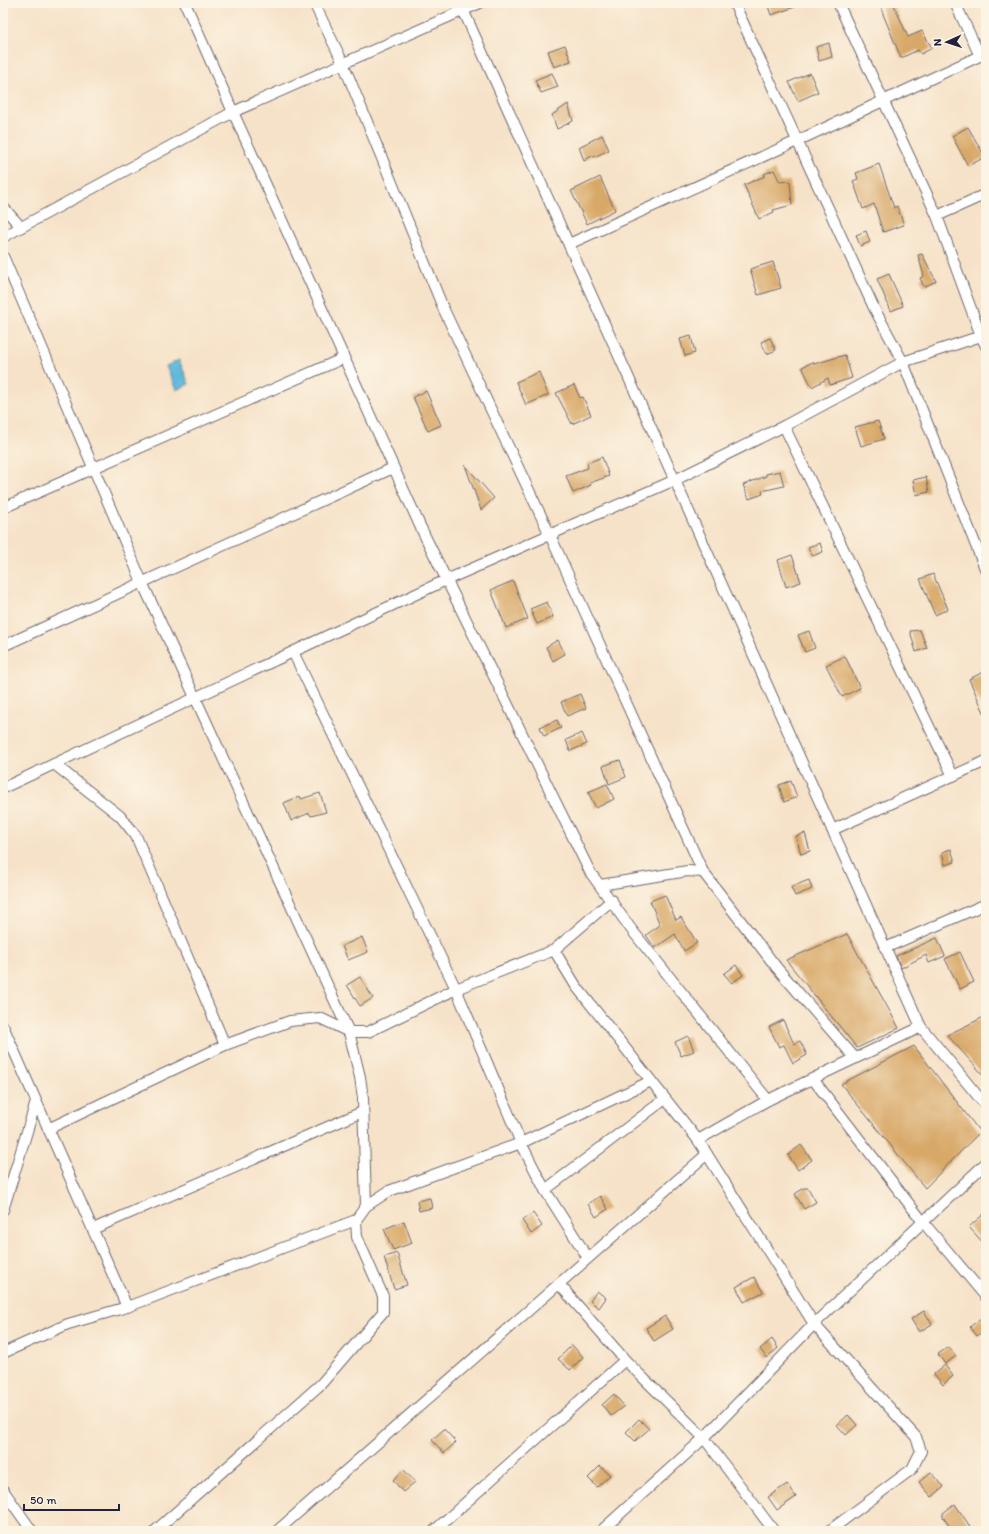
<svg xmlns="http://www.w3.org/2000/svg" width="989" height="1534" font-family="Itim,sans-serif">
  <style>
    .water { fill: #5eb9db; stroke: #406e8b }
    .building { fill: #d8a868 }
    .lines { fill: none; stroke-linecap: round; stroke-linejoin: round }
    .street-casing { stroke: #6c656c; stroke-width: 12 }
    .street { stroke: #fff; stroke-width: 10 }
  </style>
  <rect width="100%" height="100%" fill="#fcf5e5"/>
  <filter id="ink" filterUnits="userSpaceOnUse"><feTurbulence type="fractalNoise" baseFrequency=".025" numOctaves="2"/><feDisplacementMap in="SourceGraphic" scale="8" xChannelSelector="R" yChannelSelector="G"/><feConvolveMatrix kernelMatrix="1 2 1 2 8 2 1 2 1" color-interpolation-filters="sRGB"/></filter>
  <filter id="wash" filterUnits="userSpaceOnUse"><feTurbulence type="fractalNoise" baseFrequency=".012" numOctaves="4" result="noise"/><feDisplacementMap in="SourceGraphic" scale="16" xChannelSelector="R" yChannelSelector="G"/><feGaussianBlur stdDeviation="0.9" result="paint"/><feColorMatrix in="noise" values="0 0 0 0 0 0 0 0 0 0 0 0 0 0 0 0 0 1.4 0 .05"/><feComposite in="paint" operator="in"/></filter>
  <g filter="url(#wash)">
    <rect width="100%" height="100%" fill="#f6e2c8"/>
    <polygon class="water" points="179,360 189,384 176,390 166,366"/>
    <g id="blocks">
      <g class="building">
        <polygon points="767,3 801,3 801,5 771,15"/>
        <polygon points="893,3 908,37 922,31 932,48 921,54 918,50 901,58 883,14 882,6"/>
        <polygon points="829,43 832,57 819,61 816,47"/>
        <polygon points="565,45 571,61 554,67 548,51"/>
        <polygon points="552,73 558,87 541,93 535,80"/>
        <polygon points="810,73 818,92 798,101 789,82"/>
        <polygon points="568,104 573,121 557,129 552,115"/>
        <polygon points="968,127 985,157 968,166 952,136"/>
        <polygon points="602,135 609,150 594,157 593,155 584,161 579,147"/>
        <polygon points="879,164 894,208 897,206 904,225 883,232 874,204 863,209 853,181 858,179 856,173"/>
        <polygon points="774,170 780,182 790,181 792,205 773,210 774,212 759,219 744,185 765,176 764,174"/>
        <polygon points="600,177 615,210 587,224 571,191"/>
        <polygon points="866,231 870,242 860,246 856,235"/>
        <polygon points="922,254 936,281 924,287 920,278 924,276 918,255"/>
        <polygon points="773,262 781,288 758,295 750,269"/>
        <polygon points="889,274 903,306 891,311 877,279"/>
        <polygon points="691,336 695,353 685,356 680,339"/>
        <polygon points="770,338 776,350 767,354 761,342"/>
        <polygon points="845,355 852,378 830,385 828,378 812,387 802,367 813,362 814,364"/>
        <polygon points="539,372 548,395 526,405 516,382"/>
        <polygon points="574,385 580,398 583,397 591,415 572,424 556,393"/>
        <polygon points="426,391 441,425 428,431 413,397"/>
        <polygon points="878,421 884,439 861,446 855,427"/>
        <polygon points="602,457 609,476 590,483 591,485 573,493 566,476 588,468 587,463"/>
        <polygon points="465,465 494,498 481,510"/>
        <polygon points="780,471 784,486 762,491 763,494 749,499 743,485 766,476 766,474"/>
        <polygon points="926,477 929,492 916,495 913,480"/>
        <polygon points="820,543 823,552 812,556 808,547"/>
        <polygon points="792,555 801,582 786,587 778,560"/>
        <polygon points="933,574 948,609 935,615 920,579"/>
        <polygon points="513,581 528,619 506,628 491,590"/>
        <polygon points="547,602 553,617 537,624 530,609"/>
        <polygon points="920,630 927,648 916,652 910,631"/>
        <polygon points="809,631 815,648 805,652 798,635"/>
        <polygon points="558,640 565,654 553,661 546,647"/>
        <polygon points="845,656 860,688 842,697 826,665"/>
        <polygon points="986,671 986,717 969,679"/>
        <polygon points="580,694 586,708 567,716 561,702"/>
        <polygon points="557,720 561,728 544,736 540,727"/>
        <polygon points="582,733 587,744 570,751 566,740"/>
        <polygon points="620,760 626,777 609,784 603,766"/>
        <polygon points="791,781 797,797 784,802 779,785"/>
        <polygon points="607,784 614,799 596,808 588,792"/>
        <polygon points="320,793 326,812 311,816 309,813 291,821 284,803 300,796 301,799"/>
        <polygon points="805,833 810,851 801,854 796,836"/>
        <polygon points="951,849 955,862 945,865 942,852"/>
        <polygon points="809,880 812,889 795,896 791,887"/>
        <polygon points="665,895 676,920 681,917 697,943 684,951 675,934 655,948 646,935 660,925 650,901"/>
        <polygon points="847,934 899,1028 857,1048 786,960"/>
        <polygon points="362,937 368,952 348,960 342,946"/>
        <polygon points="937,938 945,956 929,963 926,955 901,968 896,956"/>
        <polygon points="960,952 974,982 960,989 945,959"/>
        <polygon points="736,965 743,975 732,983 724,974"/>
        <polygon points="360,977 373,998 360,1006 347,985"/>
        <polygon points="986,1016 986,1078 947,1035"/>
        <polygon points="783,1020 794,1044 800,1041 807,1055 793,1063 784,1045 779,1047 769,1027"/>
        <polygon points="688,1036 694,1051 681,1056 675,1042"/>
        <polygon points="914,1046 980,1132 925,1188 841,1084"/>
        <polygon points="801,1145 812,1160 798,1170 788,1155"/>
        <polygon points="804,1188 808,1188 816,1202 804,1209 795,1194"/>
        <polygon points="600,1196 608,1209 596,1217 588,1204"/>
        <polygon points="430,1198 432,1208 419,1211 417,1201"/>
        <polygon points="986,1212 986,1246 969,1227"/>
        <polygon points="533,1213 542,1226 531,1234 522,1220"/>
        <polygon points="404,1221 412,1243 393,1250 384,1229"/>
        <polygon points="397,1253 407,1285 394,1289 384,1257"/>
        <polygon points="754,1277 763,1292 744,1302 736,1287"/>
        <polygon points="597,1291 606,1298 599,1308 590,1301"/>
        <polygon points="924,1311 932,1324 919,1332 911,1319"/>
        <polygon points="665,1316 673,1329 654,1341 646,1328"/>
        <polygon points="981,1318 986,1325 986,1329 977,1336 970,1327"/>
        <polygon points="772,1339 778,1348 767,1358 760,1349"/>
        <polygon points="572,1345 583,1357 570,1370 558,1359"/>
        <polygon points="949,1347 956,1356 945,1364 938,1354"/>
        <polygon points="945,1365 953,1376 943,1385 934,1374"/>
        <polygon points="614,1394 624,1406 611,1416 602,1405"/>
        <polygon points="848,1415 857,1425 846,1435 837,1425"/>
        <polygon points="639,1419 649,1429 635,1441 626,1432"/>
        <polygon points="444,1429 456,1442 444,1453 432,1440"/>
        <polygon points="600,1466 610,1475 597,1487 588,1478"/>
        <polygon points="404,1470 415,1482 403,1492 393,1480"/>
        <polygon points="931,1472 944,1487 932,1497 919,1482"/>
        <polygon points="787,1484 796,1497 777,1510 768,1497"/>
        <polygon points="955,1504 973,1531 953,1531 943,1517 943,1513"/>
      </g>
    </g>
  </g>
  <g filter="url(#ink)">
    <use href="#blocks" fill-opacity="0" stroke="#6c656c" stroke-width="1"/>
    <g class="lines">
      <g class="street-casing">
        <g id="street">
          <polyline points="185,3 233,112 480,3"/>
          <polyline points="314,3 343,63 444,310 550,535 703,872"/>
          <polyline points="460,3 921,1027 986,1106"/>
          <polyline points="734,3 874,308 903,362 986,571"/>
          <polyline points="955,3 980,56"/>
          <polyline points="3,207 21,227"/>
          <polyline points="937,216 986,194"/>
          <polyline points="3,237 233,112 421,528 590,872 631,929 768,1100"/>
          <polyline points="569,244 797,141 986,53"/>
          <polyline points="3,256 142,582 349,1032 360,1077 363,1098 366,1206"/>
          <polyline points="986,333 981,336 986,346"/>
          <polyline points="784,426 953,776"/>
          <polyline points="3,508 344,358"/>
          <polyline points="3,646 393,468"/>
          <polyline points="293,652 456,989 521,1143 545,1190 588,1258"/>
          <polyline points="54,764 120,816 136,836 225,1045"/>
          <polyline points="3,788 446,580 675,480 784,426 903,362 981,336 937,216 838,3"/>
          <polyline points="832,830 986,761"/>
          <polyline points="600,885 688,871 703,872 777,968 855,1058"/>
          <polyline points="885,948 986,904"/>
          <polyline points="554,950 576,986 698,1140 814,1324 916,1437 921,1451 912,1469 829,1531"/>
          <polyline points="3,1026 127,1307"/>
          <polyline points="813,1079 923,1222 986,1297"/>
          <polyline points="48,1129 225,1045 290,1021 320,1018 349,1032 368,1032 456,989 554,950 612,900"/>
          <polyline points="698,1140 768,1100 921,1027"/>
          <polyline points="545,1190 665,1099"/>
          <polyline points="3,1210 36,1102"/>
          <polyline points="93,1229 362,1112"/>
          <polyline points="559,1284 625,1360 704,1438 774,1531"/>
          <polyline points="3,1353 68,1324 127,1307 356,1220"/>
          <polyline points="3,1490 32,1531"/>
          <polyline points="155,1531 321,1384 383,1312 383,1296 357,1237 356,1220 366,1206 389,1191 521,1143 651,1081"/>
          <polyline points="277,1531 707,1154"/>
          <polyline points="434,1531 625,1360"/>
          <polyline points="601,1531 704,1438 814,1324 986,1163"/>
        </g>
      </g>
      <use href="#street" class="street"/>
    </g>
  </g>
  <rect width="989" height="1534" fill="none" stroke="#fcf5e5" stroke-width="16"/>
  <g transform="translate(947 42) rotate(267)" stroke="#fcf5e5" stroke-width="3" paint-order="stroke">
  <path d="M0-3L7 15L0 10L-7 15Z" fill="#22223b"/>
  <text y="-6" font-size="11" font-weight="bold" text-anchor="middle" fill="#22223b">N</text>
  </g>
  <path d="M24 1504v6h95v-6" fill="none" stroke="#22223b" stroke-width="2"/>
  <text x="30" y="1504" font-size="12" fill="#22223b" stroke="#fcf5e5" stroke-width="3" paint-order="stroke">50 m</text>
</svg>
